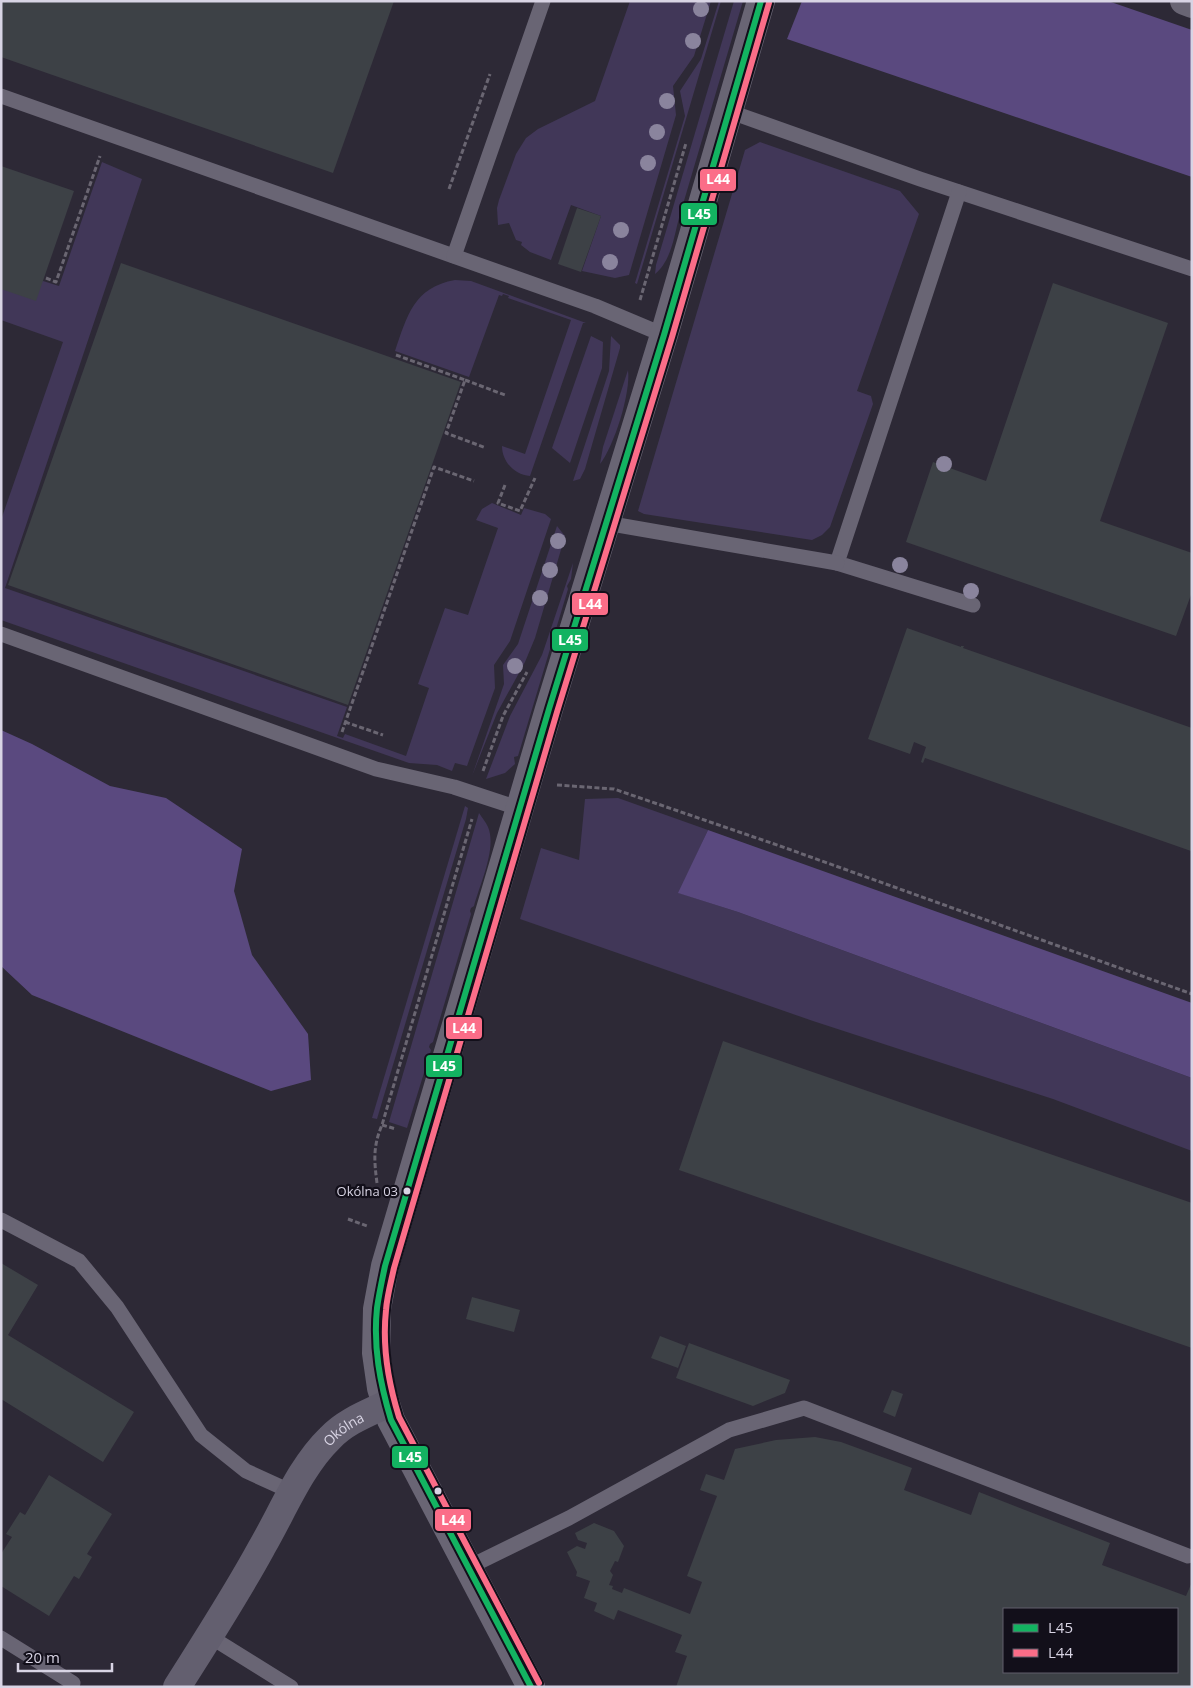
<svg xmlns="http://www.w3.org/2000/svg" width="1193" height="1688" font-family="'Open Sans',sans-serif">
  <style>
    .green { fill: #413758 }
    .forest { fill: #5a497f }
    .building { fill: #3d4146; fill-rule: evenodd }
    .lines { fill: none; stroke-linecap: round; stroke-linejoin: round }
    .path { stroke: #6a6672; stroke-width: 3; stroke-dasharray: 5 2.5; stroke-linecap: butt }
    .lane { stroke: #696574; stroke-width: 15 }
    .street { stroke: #696574; stroke-width: 28 }
    .secondary { stroke: #635f6f; stroke-width: 28 }
    .bus-1-casing { stroke: #120f1a; stroke-width: 10 }
    .bus-2-casing { stroke: #120f1a; stroke-width: 10 }
    .bus-1 { stroke: #13b361; stroke-width: 6 }
    .bus-2 { stroke: #fb6d88; stroke-width: 6 }
    .tree { fill: #8a849d }
    .bus-dot { fill: #d8d4e4; stroke: #120f1a; stroke-width: 2 }
    .labels { text-anchor: middle; dominant-baseline: central; stroke-width: 4.5; stroke-linejoin: round; paint-order: stroke }
    .bus-label { font-size: 13px; fill: #d8d4e4; stroke: #120f1a; text-anchor: end }
    .street-label { font-size: 14px; fill: #d8d4e4; stroke: #120f1a }
    .line-badge { stroke: #120f1a; stroke-width: 2 }
    .badge-label { font-size: 14px; text-anchor: middle; font-weight: bold; fill: #fff }
  </style>
  <rect width="100%" height="100%" fill="#2d2936"/>
  <g class="green">
    <polygon points="630,1 711,1 694,56 673,86 676,115 629,275 615,278 582,271 601,216 571,205 551,260 530,252 521,245 522,242 516,240 509,223 498,225 497,208 499,200 516,154 526,138 538,129 595,101"/>
    <polygon points="719,1 721,1 637,284 635,283 685,116 680,91 701,59"/>
    <path d="M734,1H743L681,211H679V218C674,237 671,261 655,274L656,265Z"/>
    <polygon points="760,142 900,191 919,214 857,391 871,396 873,404 830,527 822,535 812,540 644,514 638,511 745,150"/>
    <polygon points="102,162 142,179 5,588 347,707 337,736 343,738 345,734 406,756 429,688 418,684 445,608 468,615 498,528 476,520 482,509 492,503 521,515 524,508 545,514 551,519 510,641 494,665 495,688 467,766 455,763 452,771 437,765 409,763 1,620 1,520 63,342 1,320 1,289 43,281 59,286"/>
    <path d="M455,280L471,281L586,323H583L530,476C515,475 502,462 502,446L525,454L571,320L508,298L509,296L503,294L502,296L499,295L469,377L395,351C407,316 414,287 455,280Z"/>
    <polygon points="591,336 603,342 602,368 570,463 552,448"/>
    <polygon points="611,336 620,345 620,348 585,469 580,479 573,481 609,371"/>
    <path d="M628,370C631,393 614,446 600,464L603,447Z"/>
    <polygon points="557,526 565,536 535,638 525,662 497,713 472,776 504,684 503,665 518,644"/>
    <polygon points="573,563 571,579 567,586 568,589 518,756 514,757 515,764 505,773 486,779 510,716 542,655"/>
    <polygon points="618,798 708,830 679,893 738,912 1192,1078 1192,1151 1053,1099 813,1021 520,919 541,848 579,860 585,799"/>
    <polygon points="465,806 468,808 466,819 377,1119 372,1118"/>
    <path d="M479,813C482,818 486,822 488,827C497,848 480,884 474,906L471,908L470,911L471,914L433,1042L430,1044L429,1047L431,1050L407,1128L389,1122Z"/>
  </g>
  <g class="forest">
    <polygon points="802,1 1108,1 1192,30 1192,177 787,39"/>
    <polygon points="1,730 32,744 110,786 166,798 242,849 234,891 252,955 308,1034 311,1080 271,1091 32,995 1,966"/>
    <polygon points="708,830 1192,1003 1192,1078 738,912 678,893"/>
  </g>
  <g class="building">
    <polygon points="1,1 394,1 333,173 1,57"/>
    <polygon points="1,166 74,191 36,301 1,289"/>
    <polygon points="577,208 601,216 581,272 558,264"/>
    <polygon points="121,263 461,382 348,705 8,585"/>
    <polygon points="1053,283 1168,323 1100,521 1192,553 1192,592 1176,636 906,542 933,462 986,481"/>
    <polygon points="907,628 961,647 961,646 964,646 963,648 1192,728 1191,851 925,758 923,763 921,762 926,747 914,742 910,754 868,739"/>
    <polygon points="723,1041 1192,1203 1192,1348 679,1170"/>
    <polygon points="1,1263 38,1285 8,1335 134,1412 103,1462 1,1399"/>
    <polygon points="472,1297 520,1310 514,1332 466,1319"/>
    <polygon points="660,1336 686,1346 678,1368 651,1358"/>
    <polygon points="689,1343 790,1380 785,1393 753,1406 676,1378"/>
    <polygon points="892,1390 903,1394 895,1417 883,1412"/>
    <path d="M815,1437L841,1442L912,1468L904,1490L971,1515L979,1492L1110,1543L1102,1565L1186,1596L1192,1582V1687H676L687,1656L675,1652L682,1635L618,1610L614,1620L594,1611L597,1603L584,1598L590,1581L576,1576L577,1572L567,1552L577,1546L585,1549L587,1543L578,1540L575,1533L594,1523L614,1531L624,1546L618,1562L615,1561L610,1571L613,1575L609,1585L613,1586L612,1589L622,1593L624,1588L690,1614L702,1582L687,1576L717,1496L700,1490L706,1474L724,1480L735,1449L776,1440ZM1004,1609H1177V1672H1004Z"/>
    <polygon points="49,1475 112,1514 87,1554 92,1557 79,1579 74,1576 49,1616 1,1586 1,1554 12,1537 6,1534 20,1512 25,1515"/>
  </g>
  <g class="lines">
    <g class="path">
      <polyline points="449,189 490,74"/>
      <polyline points="46,278 56,282 100,156"/>
      <polyline points="640,300 686,143"/>
      <polyline points="396,355 465,380 446,433 486,448"/>
      <polyline points="465,380 505,395"/>
      <polyline points="505,485 498,503 520,511 535,478"/>
      <polyline points="345,722 383,735"/>
      <polyline points="342,732 434,467 474,481"/>
      <polyline points="483,771 503,716 527,672"/>
      <polyline points="557,785 614,789 780,846 1192,994"/>
      <polyline points="382,1125 396,1129"/>
      <path d="M377,1183C374,1160 373,1146 382,1125L472,819"/>
      <polyline points="348,1219 367,1226"/>
    </g>
    <g class="lane">
      <polyline points="1,96 595,306 664,335"/>
      <polyline points="728,111 920,179 1192,269"/>
      <polyline points="959,192 837,563 973,605"/>
      <polyline points="454,256 543,1"/>
      <polyline points="606,523 837,563"/>
      <polyline points="1,634 376,769 454,787 521,809"/>
      <polyline points="1,1220 79,1261 117,1307 201,1435 246,1471 292,1492"/>
      <polyline points="469,1567 569,1518 729,1430 804,1408 1188,1556"/>
      <polyline points="209,1636 291,1687"/>
      <polyline points="1,1638 73,1683"/>
    </g>
    <g class="street">
      <polyline points="1184,1 1192,4"/>
      <polyline points="531,1687 391,1420 381,1388 376,1353 377,1309 385,1266 549,709 664,335 761,1"/>
    </g>
    <path class="secondary" id="s1" d="M177,1687C206,1641 236,1595 262,1547C283,1511 300,1467 330,1438C345,1422 366,1414 385,1405"/>
    <g class="bus-1-casing">
      <path id="bus-1" d="M531,1687L391,1420C380,1383 373,1347 377,1308C379,1294 382,1280 385,1266L549,709L664,335L761,1"/>
    </g>
    <g class="bus-2-casing">
      <path id="bus-2" d="M539,1683L399,1417C388,1382 382,1347 386,1310C387,1296 391,1282 394,1268L557,712L672,337L769,3"/>
    </g>
    <use href="#bus-1" class="bus-1"/>
    <use href="#bus-2" class="bus-2"/>
  </g>
  <g class="tree">
    <circle cx="701" cy="9" r="8"/>
    <circle cx="693" cy="41" r="8"/>
    <circle cx="667" cy="101" r="8"/>
    <circle cx="657" cy="132" r="8"/>
    <circle cx="648" cy="163" r="8"/>
    <circle cx="621" cy="230" r="8"/>
    <circle cx="610" cy="262" r="8"/>
    <circle cx="944" cy="464" r="8"/>
    <circle cx="558" cy="541" r="8"/>
    <circle cx="900" cy="565" r="8"/>
    <circle cx="550" cy="570" r="8"/>
    <circle cx="971" cy="591" r="8"/>
    <circle cx="540" cy="598" r="8"/>
    <circle cx="515" cy="666" r="8"/>
  </g>
  <g class="bus-dot">
    <circle cx="407" cy="1191" r="4.5"/>
    <circle cx="438" cy="1491" r="4.5"/>
  </g>
  <g class="labels">
    <g class="bus-label">
      <text x="398" y="1191">Okólna 03</text>
    </g>
    <g class="street-label">
      <text stroke="none"><textPath href="#s1" startOffset="309">Okólna</textPath></text>
    </g>
  </g>
  <g class="line-badge">
    <rect x="699" y="168" width="38" height="24" rx="5" fill="#fb6d88"/>
    <rect x="680" y="202" width="38" height="24" rx="5" fill="#13b361"/>
    <rect x="571" y="592" width="38" height="24" rx="5" fill="#fb6d88"/>
    <rect x="551" y="628" width="38" height="24" rx="5" fill="#13b361"/>
    <rect x="445" y="1016" width="38" height="24" rx="5" fill="#fb6d88"/>
    <rect x="425" y="1054" width="38" height="24" rx="5" fill="#13b361"/>
    <rect x="391" y="1445" width="38" height="24" rx="5" fill="#13b361"/>
    <rect x="434" y="1508" width="38" height="24" rx="5" fill="#fb6d88"/>
  </g>
  <g class="badge-label">
    <text x="718" y="184">L44</text>
    <text x="699" y="219">L45</text>
    <text x="590" y="609">L44</text>
    <text x="570" y="645">L45</text>
    <text x="464" y="1033">L44</text>
    <text x="444" y="1071">L45</text>
    <text x="410" y="1462">L45</text>
    <text x="453" y="1525">L44</text>
  </g>
  <rect width="1193" height="1688" fill="none" stroke="#d8d4e4" stroke-width="5"/>
  <rect x="1003" y="1608" width="175" height="65" fill="#120f1a" stroke="#615e6b"/>
  <rect x="1013" y="1624" width="25" height="8" fill="#13b361" stroke="#615e6b"/>
  <text x="1048" y="1633" font-size="15" fill="#d8d4e4">L45</text>
  <rect x="1013" y="1649" width="25" height="8" fill="#fb6d88" stroke="#615e6b"/>
  <text x="1048" y="1658" font-size="15" fill="#d8d4e4">L44</text>
  <path d="M18 1663v8h94v-8" fill="none" stroke="#d8d4e4" stroke-width="2.5"/>
  <text x="25" y="1663" font-size="15" fill="#d8d4e4" stroke="#120f1a" stroke-width="4" paint-order="stroke">20 m</text>
</svg>
